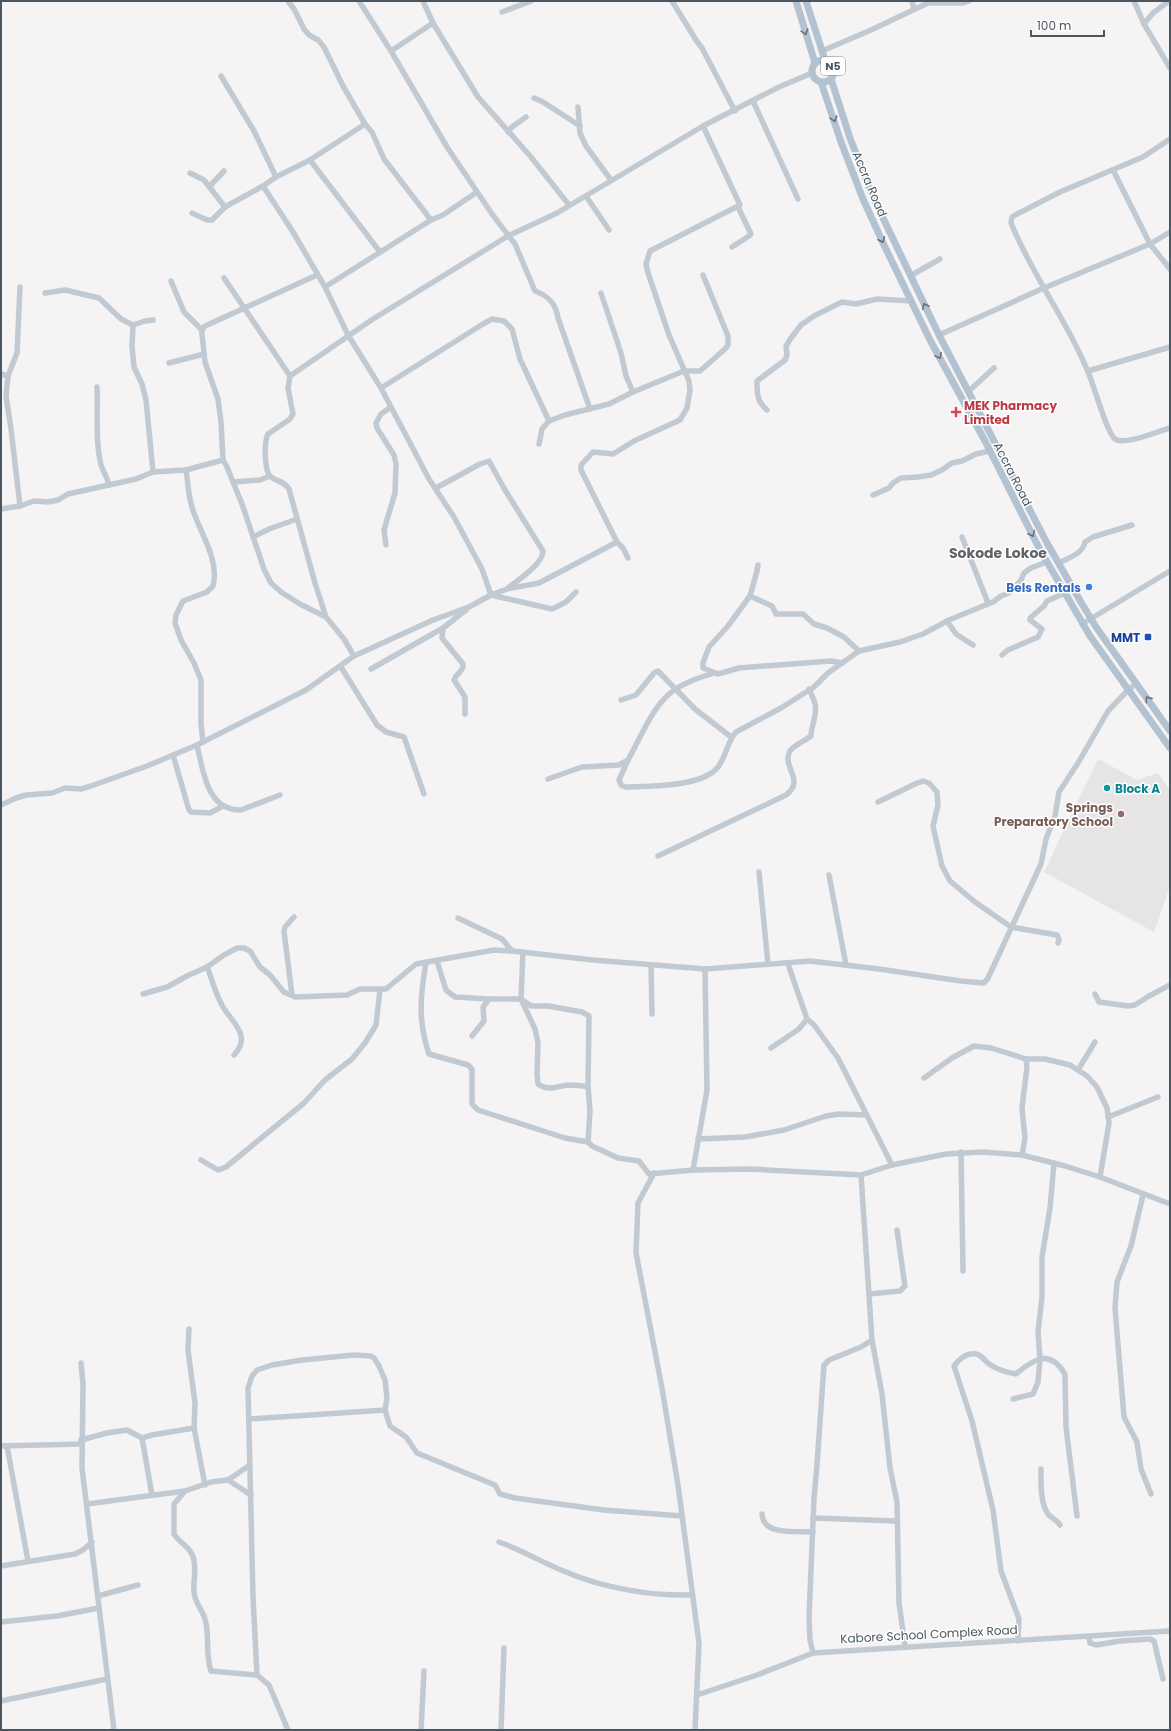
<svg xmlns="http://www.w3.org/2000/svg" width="1171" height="1731" font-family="Poppins,sans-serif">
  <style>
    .education { fill: #e6e4e5 }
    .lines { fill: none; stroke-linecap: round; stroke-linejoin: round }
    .minor { stroke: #c1cad2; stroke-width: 5.5 }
    .major { stroke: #b3c2d1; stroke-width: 7 }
    .oneway { stroke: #64717d }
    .health-dot { fill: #e0444e; stroke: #fff; stroke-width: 1.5 }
    .shop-dot { fill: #3f7fe0; stroke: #fff; stroke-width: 1.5 }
    .transit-dot { fill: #1a4fb4; stroke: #fff; stroke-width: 1.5 }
    .culture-dot { fill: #0f9aa8; stroke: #fff; stroke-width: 1.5 }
    .education-dot { fill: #8d6e63; stroke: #fff; stroke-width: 1.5 }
    .labels { text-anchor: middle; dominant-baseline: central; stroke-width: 3; stroke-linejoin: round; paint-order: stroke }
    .shield { fill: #fff; stroke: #808990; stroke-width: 1 }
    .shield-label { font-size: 11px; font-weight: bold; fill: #4a5661 }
    .street-label { font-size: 12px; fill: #4a5661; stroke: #fff }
    .health-label { font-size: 12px; font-weight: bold; fill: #be3a42; stroke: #fff; text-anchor: start }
    .shop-label { font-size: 12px; font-weight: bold; fill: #366cbe; stroke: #fff; text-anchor: end }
    .transit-label { font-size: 12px; font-weight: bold; fill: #164399; stroke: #fff; text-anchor: end }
    .culture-label { font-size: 12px; font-weight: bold; fill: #0d838f; stroke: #fff; text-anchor: start }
    .education-label { font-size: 12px; font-weight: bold; fill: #785e54; stroke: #fff; text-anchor: end }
    .quarter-label { font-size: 14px; font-weight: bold; fill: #5f6368; stroke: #fff }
  </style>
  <rect width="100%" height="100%" fill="#f5f3f3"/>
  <polygon class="education" points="1098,759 1137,780 1158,773 1170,790 1170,886 1154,932 1044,872"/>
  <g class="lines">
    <g class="minor">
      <polyline points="288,1 294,9 304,29 309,35 318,40 324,47 343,86 365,124"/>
      <polyline points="359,1 391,51"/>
      <path d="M423,1L433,23L391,51L447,147L492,214L515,244L535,291C549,296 556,304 558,318L590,409"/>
      <polyline points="672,1 696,40 702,48 735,111"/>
      <polyline points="912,1 914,9"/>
      <polyline points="1134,1 1144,24"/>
      <polyline points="1169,1 1153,13 1144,24 1170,68"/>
      <polyline points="502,12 531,1"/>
      <polyline points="433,23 478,97 531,157 569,205"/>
      <polyline points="822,51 871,30 928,3 963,3 969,1"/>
      <polyline points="221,76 254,131 276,177"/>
      <polyline points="534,98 543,102 580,126"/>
      <polyline points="753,101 798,199"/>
      <polyline points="578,107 580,133 586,146 611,180"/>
      <polyline points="508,132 512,127 526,117"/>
      <path d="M1170,139L1143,157L1060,192L1017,214L1012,217L1011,223C1033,277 1069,323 1090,377C1095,389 1107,433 1115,439C1125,446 1158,431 1170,428"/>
      <polyline points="310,160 380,252"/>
      <polyline points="1113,170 1150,244 1170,269"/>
      <polyline points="190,173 204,180 225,207"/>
      <polyline points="209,187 224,171"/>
      <polyline points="477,192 443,215 431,220 384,159 372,132 365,124 310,160 276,177 263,186 293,232 325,287 348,335 381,388 429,479 454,517 482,569 491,595"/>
      <polyline points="586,196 609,230"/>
      <polyline points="192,213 207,220 212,220 225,207 263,186"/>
      <polyline points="732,247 749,236 751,234 738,207"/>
      <polyline points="317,275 205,326 202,330 202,334 205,362 218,399 221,422 223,460 227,467 242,504 264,569 271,583 281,592 300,604 326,617"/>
      <polyline points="910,276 940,259"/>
      <polyline points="224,278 290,376"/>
      <polyline points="171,281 184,312 202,330"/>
      <polyline points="20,287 17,353 8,376 6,396 11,429 20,506"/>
      <polyline points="325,287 431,220"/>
      <polyline points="45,293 65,290 99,298 121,319 133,325 132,346 134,367 142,384 146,400 153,472"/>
      <polyline points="601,293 621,353 626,376 633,392"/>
      <polyline points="133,325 145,321 153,320"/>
      <polyline points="939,335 1044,288 1150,244 1170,232"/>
      <polyline points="169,363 204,354"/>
      <polyline points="1088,371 1170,347"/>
      <polyline points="1,374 8,376"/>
      <path d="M97,387C98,412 95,440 101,465C103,471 107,477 109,485"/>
      <polyline points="381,388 483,324 492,319 504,321 512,329 520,359 549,421"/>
      <polyline points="969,391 994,368"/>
      <path d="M767,410C757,401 757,395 757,381L785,360L787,355L786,346L791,338L801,325L814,316L842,302L856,304L877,299L911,301"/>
      <polyline points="539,444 542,429 549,421 565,415 609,404 633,392 684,371 700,371 725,349 728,345 728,336 703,275"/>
      <path d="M186,470C188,482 188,495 192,507C199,532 220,559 213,586L207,592L183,601L176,615L175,623L181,640L194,663L201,680V724L203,742"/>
      <polyline points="233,482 260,480 270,476"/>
      <path d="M436,488L480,464L489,461L505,490L543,551C543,564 518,580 508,588"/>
      <polyline points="873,495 889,488 893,483 901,478 918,477 931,475 942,470 952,463 962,461 976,454 990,451"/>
      <polyline points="1,509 20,506 34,501 48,502 58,500 68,494 136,479 153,472 186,470 223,460"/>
      <polyline points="253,537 269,529 297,519"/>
      <polyline points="962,537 988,603"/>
      <polyline points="386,545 384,530 395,493 396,464 394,455 377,428 376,423 381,414 391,407"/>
      <polyline points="628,558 623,548 617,542 581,470 581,465 593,452 613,454 634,441 680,420 687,408 690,390 689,381 669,335 648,273 646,264 650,251 740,205 703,126"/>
      <path d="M1059,563C1069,557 1082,555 1085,542L1093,537L1132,525"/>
      <polyline points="758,565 757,571 750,596 728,626 709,647 703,663 703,668 718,674 739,668 831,661 842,663"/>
      <polyline points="491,595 552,609 566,602 576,592"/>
      <polyline points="750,596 772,606 776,614 803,614 814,624 827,628 844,637 859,651"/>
      <polyline points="947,621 956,634 973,645"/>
      <polyline points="1082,624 1170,571"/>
      <path d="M443,628L442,638L463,664C464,672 456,673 454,680L465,697V714"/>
      <polyline points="1002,655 1008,650 1038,637 1042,629 1030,620 1030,618 1044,606 1047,601 1065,593"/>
      <path d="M354,656L344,639L326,617L315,583L289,489C284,481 278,482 271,477C264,472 264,442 268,434L290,419L293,414L288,388L290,376L373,319L508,236L557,213L703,126L779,87L812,73"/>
      <polyline points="341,667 377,725 386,732 404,737 424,794"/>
      <polyline points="371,669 443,628 466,610"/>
      <polyline points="621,700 636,695 654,673 658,671 695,709 731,737"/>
      <path d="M197,745C203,771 207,811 241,810L280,795"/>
      <polyline points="173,755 189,810 191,812 210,813 223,806"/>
      <path d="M628,760L619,780L621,785L626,787C649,786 703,787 718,767C726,757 727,742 736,732L781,708L814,687L828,673L859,651L900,642L923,634L949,620L993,602L1001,596L1009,593L1021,580L1024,573L1031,568L1047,562"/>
      <path d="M548,779L582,767L619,765L628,760C640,739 651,710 669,694C682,683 698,678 714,673"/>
      <polyline points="878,802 915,784 923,781 929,783 937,792 938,805 933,826 942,866 950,881 975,902 1011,927 1057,935 1059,939 1058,943"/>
      <polyline points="1,805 16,798 26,795 52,793 65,788 81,789 91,786 147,766 197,745 306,690 354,656 433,620 469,607 491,595 507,589 539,583 617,542"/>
      <path d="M658,856L786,795C806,780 781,767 790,751C793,746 806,740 811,736C811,725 818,715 815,704C814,699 811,694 809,689"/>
      <polyline points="759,872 768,964"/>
      <polyline points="829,875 846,965"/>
      <polyline points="458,918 502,939 512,951"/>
      <path d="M523,952L521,999L535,1029L538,1043L537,1074L538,1084C549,1092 557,1086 568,1085C574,1085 581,1086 588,1086L590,1111L588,1142L592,1146L618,1158L639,1161L649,1174L693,1170L749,1169L861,1175L892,1165L946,1154L983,1152L1022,1155L1065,1166L1100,1177L1170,1204"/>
      <polyline points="437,961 446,990 455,997 489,999 521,999 531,1006 548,1006 582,1012 589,1016 588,1086"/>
      <path d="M426,963C420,996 418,1022 429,1054L468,1065L472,1069V1104L478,1110L565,1138L588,1142"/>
      <polyline points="788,964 807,1019 814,1025 838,1058 892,1165"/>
      <polyline points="651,965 652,1014"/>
      <path d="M207,967C212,979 215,992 221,1003C228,1020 254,1034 234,1055"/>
      <polyline points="143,994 167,987 187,976 207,967 224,955 237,948 244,948 250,951 260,967 270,975 284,992 295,997 347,995 360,989 386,989 416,964 494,950 512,951 593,960 705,969 810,961 879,969 961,981 984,983 988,978 1041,864 1046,839 1055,816 1059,792 1078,763 1108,711 1129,689 1137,683"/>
      <polyline points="1095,994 1099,1002 1128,1006 1135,1005 1149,996 1170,985"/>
      <polyline points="292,995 284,931 285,927 294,917"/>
      <polyline points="472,1036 484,1021 483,1007 489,999"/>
      <polyline points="771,1048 799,1029 807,1019"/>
      <polyline points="1078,1070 1095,1042"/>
      <polyline points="924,1078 952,1058 974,1046 991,1048 1026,1059 1045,1059 1070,1065 1087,1076 1097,1087 1107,1108 1109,1123 1100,1177"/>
      <polyline points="1108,1117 1158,1097"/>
      <polyline points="698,1139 745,1137 784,1130 826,1116 839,1114 867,1115"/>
      <polyline points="961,1152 963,1271"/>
      <polyline points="1022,1155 1025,1138 1022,1108 1027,1067 1026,1059"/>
      <polyline points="201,1160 218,1170 226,1167 304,1103 325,1080 352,1059 365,1043 376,1025 380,990"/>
      <polyline points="693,1170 707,1090 705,969"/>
      <polyline points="654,1173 638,1203 636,1253 662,1388 678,1485 699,1643 695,1730"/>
      <polyline points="861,1175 872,1340 882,1394 890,1468 897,1502 899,1603 905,1646"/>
      <polyline points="1143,1195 1131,1246 1117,1282 1115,1308 1124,1417 1137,1442 1141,1469 1151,1494"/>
      <polyline points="869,1294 900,1291 905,1286 897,1230"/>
      <polyline points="189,1329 188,1350 195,1403 194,1428 205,1485"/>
      <polyline points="81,1363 83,1384 82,1468 114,1730"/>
      <polyline points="1013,1399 1033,1394 1038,1382 1040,1359 1038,1332 1042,1297 1042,1257 1050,1208 1054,1163"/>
      <polyline points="249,1419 385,1410"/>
      <polyline points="142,1438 152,1435 194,1428"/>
      <polyline points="81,1440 107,1433 127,1430 142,1438 152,1495"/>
      <polyline points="1,1446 81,1444"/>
      <polyline points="7,1446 28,1561"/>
      <path d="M1041,1469C1041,1483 1040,1502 1048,1514C1051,1518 1057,1520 1060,1525"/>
      <polyline points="228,1480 250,1465"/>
      <path d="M185,1491L174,1504V1534C179,1543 190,1546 193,1557C197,1568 193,1580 194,1591C194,1602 202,1609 205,1619C210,1635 205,1654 211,1671L257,1675L269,1685L288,1730"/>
      <polyline points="87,1504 185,1491 211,1482 228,1480 251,1495"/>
      <path d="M762,1514C763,1536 796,1531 813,1532"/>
      <polyline points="813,1518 896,1521"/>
      <path d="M499,1542C522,1550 543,1563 566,1572C603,1588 651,1596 691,1595"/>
      <polyline points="1,1566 75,1554 83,1550 92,1542"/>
      <polyline points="98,1596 138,1585"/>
      <polyline points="1,1622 57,1616 99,1608"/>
      <polyline points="1089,1637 1090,1643 1096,1645 1120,1641 1150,1639 1154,1641 1163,1679"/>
      <path d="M1018,1641L1019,1619L1001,1571L993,1510L972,1421L954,1366C960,1358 969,1351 979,1355C983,1357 986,1362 989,1364C996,1369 1008,1373 1016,1374C1035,1358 1050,1349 1065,1374L1066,1427L1077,1516"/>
      <polyline points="813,1653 810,1640 809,1617 814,1498 817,1465 824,1365 829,1360 861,1347 872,1340"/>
      <polyline points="257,1675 253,1597 248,1388 252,1376 257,1370 272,1365 302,1360 354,1355 371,1356 374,1358 379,1366 385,1380 387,1398 385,1410 390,1426 406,1437 417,1453 495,1485 500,1494 515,1498 604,1510 682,1516"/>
      <polyline points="697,1695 757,1675 813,1653 1170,1631"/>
      <polyline points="1,1701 107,1679"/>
      <polyline points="421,1730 424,1671"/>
      <polyline points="501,1730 504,1648"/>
    </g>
    <g class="major">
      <polyline points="796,1 815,63"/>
      <polyline points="806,1 825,60"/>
      <circle cx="823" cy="71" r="11"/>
      <polyline points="831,79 850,138 872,195 939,335 1047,543 1082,604 1096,627 1170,731"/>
      <polyline points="821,82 841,142 863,199 884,245 930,340 985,441 1039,548 1090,636 1170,748"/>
    </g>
  </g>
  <defs><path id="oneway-chevron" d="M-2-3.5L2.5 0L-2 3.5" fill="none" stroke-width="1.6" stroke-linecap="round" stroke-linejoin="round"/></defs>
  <g class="oneway">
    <use href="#oneway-chevron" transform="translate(805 32) rotate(72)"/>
    <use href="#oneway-chevron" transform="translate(834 119) rotate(72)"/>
    <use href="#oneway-chevron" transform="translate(882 240) rotate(65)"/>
    <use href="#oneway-chevron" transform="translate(925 306) rotate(-116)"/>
    <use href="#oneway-chevron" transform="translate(939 356) rotate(62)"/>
    <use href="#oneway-chevron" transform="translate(1032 534) rotate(63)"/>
    <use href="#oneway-chevron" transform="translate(1148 699) rotate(-125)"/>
  </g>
  <path class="health-dot" d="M954 406h4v4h4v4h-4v4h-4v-4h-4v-4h4z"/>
  <circle class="shop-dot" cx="1089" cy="587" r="4"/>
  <rect class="transit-dot" x="1144" y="633" width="8" height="8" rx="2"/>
  <circle class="culture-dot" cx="1107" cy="788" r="4"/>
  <circle class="education-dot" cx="1121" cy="814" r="4"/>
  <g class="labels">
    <rect class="shield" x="821" y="57" width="24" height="18" rx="3"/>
    <g class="shield-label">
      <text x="833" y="66">N5</text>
    </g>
    <g class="street-label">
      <text transform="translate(870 184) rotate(67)">Accra Road</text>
      <text transform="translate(1013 474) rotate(63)">Accra Road</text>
      <text transform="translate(929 1634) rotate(-3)">Kabore School Complex Road</text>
    </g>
    <g class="health-label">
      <text x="964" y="405">MEK Pharmacy<tspan x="964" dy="14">Limited</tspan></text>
    </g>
    <g class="shop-label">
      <text x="1081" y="587">Bels Rentals</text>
    </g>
    <g class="transit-label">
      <text x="1140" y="637">MMT</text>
    </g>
    <g class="culture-label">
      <text x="1115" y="788">Block A</text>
    </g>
    <g class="education-label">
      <text x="1113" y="807">Springs<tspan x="1113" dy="14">Preparatory School</tspan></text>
    </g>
    <g class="quarter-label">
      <text x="998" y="553">Sokode Lokoe</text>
    </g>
  </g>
  <rect width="1171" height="1731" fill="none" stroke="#4a5661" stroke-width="4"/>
  <path d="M1031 30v6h73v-6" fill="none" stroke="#4a5661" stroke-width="2"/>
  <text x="1037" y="30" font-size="12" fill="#4a5661" stroke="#ffffff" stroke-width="3" paint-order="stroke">100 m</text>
</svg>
